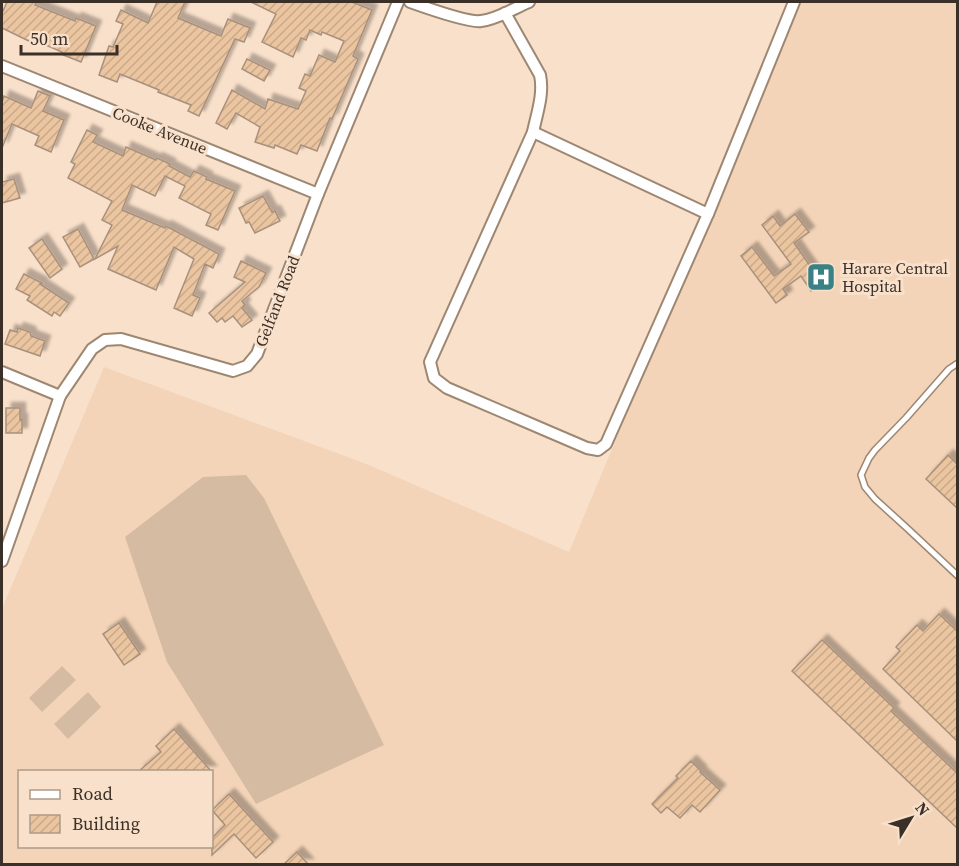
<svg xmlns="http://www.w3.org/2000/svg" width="959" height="866" font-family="'Source Serif 4',serif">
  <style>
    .built { fill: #f3d4b8; fill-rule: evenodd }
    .pitch { fill: #d6bba3 }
    .building { fill: url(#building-hatch); stroke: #a8917c; stroke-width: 1.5; filter: url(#shadow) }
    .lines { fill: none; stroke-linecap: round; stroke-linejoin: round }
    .service-casing { stroke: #9e8772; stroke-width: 8 }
    .minor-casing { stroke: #9e8772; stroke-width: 14 }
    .service { stroke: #fff; stroke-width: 5 }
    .minor { stroke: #fff; stroke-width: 10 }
    .labels { text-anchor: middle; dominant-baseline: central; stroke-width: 6; stroke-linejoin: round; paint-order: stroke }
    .street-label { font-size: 16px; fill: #3a3028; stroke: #f9e0ca }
    .poi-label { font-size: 16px; fill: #3a3028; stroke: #f9e0ca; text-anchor: start }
  </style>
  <defs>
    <pattern id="building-hatch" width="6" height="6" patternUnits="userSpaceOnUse" patternTransform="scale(1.5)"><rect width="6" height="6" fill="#ebc4a0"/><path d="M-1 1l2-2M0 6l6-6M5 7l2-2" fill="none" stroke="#caa98a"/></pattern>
    <filter id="shadow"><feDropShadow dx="5.5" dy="-5.5" stdDeviation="1.5" flood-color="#0004"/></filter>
  </defs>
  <rect width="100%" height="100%" fill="#f9e0ca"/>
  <path class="built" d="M799,2H957V864H2V609L104,367L369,465L569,552ZM20,772H212V846H20Z"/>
  <g class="pitch">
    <polygon points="246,475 264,498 384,745 256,804 167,662 125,537 203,477"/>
    <polygon points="62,666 76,680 42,712 29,698"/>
    <polygon points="88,692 101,707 68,739 54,724"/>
  </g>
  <g class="building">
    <polygon points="7,2 37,2 35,5 75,21 76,18 96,26 81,62 61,54 62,52 39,42 37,45 2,28 2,13"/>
    <polygon points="157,2 185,2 178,18 221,36 228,19 250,28 244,42 235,39 199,116 188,111 191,105 158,92 159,90 120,74 117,82 99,75 109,46 113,47 123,24 116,21 121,10 148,23"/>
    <polygon points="251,2 352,2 372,10 353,56 358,59 332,119 330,118 317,151 301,145 297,154 275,145 274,148 255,142 260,127 236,113 227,129 216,123 232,90 265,109 268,99 298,109 306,91 299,88 305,74 310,76 319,55 335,62 344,41 322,32 321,35 310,30 306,40 301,38 293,57 262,42 276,14"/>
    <polygon points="247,59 270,70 264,81 242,69"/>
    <polygon points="38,91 50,96 43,111 64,120 51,152 35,145 39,136 12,124 2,148 2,102 4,96 31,108"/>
    <polygon points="87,130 97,135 93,142 123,156 126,147 156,160 157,158 170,164 169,166 190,177 194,171 207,177 206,179 235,191 218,230 206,225 211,214 179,198 185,186 165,176 155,196 132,185 122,210 165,228 166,226 219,254 213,268 205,264 193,295 200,298 192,316 174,308 194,259 174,247 156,290 108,269 118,246 95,259 112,225 102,220 112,201 68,178 75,164 71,162"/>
    <polygon points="14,179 20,198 2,203 2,182"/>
    <polygon points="263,196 272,212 275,211 280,221 255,233 249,222 246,223 239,208"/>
    <polygon points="795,214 809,232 794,243 822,283 811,291 801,276 783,289 787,295 776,303 741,256 752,247 774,276 791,264 762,225 773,216 780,226"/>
    <polygon points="78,229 94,259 80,267 63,237"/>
    <polygon points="42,239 62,269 50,278 29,248"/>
    <polygon points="241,261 266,273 259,287 242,301 245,305 242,308 252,320 242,327 233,316 225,322 222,318 217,322 209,313 245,282 234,277"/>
    <polygon points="24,274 42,283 40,284 69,303 60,316 54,312 52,316 27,300 30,296 16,289"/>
    <polygon points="18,328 30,332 31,336 45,341 40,356 5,344 10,330 17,332"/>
    <polygon points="6,408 20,408 20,420 22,419 22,433 6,433"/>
    <polygon points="948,455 957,464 957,508 926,479"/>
    <polygon points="939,614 957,631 957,741 883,669 900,651 896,647 917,625 923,631"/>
    <polygon points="119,623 140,654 124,665 103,634"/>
    <polygon points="822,640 894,708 891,711 957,773 957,828 792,671"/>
    <polygon points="174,729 211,771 139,771 161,752 156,746"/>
    <polygon points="691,761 701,771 700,772 720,790 700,812 692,805 680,818 667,807 661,813 652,804 678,778 676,776"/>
    <polygon points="229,794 273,842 256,858 234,834 212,855 212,838 225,825 212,810"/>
    <polygon points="297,852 308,864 284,864"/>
  </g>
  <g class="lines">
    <g class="service-casing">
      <polyline id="service" points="958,363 949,369 906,418 875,450 869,458 861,475 865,487 875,499 908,529 958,576"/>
    </g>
    <g class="minor-casing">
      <g id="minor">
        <path d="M410,2C424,7 469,23 481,21C498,19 514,8 529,2"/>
        <path d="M505,13L540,75C544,94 537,113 533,132L430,362L434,378L447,388L587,448L598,450L606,444L708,214L794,2"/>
        <polyline points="2,66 318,194"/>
        <polyline points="533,132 708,214"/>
        <polyline points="2,372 60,396"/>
        <polyline points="2,561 60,396 92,349 105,340 121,339 233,371 247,366 257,354 318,194 398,2"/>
      </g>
    </g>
    <use href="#service" class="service"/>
    <use href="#minor" class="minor"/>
  </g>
  <defs>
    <g id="hospital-square" transform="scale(1.5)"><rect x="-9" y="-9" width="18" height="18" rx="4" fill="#398185" stroke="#f9e0ca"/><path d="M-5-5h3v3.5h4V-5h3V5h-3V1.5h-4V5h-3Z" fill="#fff"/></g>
  </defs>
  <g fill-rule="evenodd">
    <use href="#hospital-square" x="821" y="277"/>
  </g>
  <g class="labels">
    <g class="street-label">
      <text transform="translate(160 130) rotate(22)">Cooke Avenue</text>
      <text transform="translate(277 301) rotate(-69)">Gelfand Road</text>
    </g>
    <g class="poi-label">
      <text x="842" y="268">Harare Central<tspan x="842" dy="18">Hospital</tspan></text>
    </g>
  </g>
  <rect width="959" height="866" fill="none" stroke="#3a3028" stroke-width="6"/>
  <rect x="18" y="770" width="195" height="78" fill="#f9e0ca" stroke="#ad9a89" stroke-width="1.5"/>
  <rect x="30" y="790" width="30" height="9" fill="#ffffff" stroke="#ad9a89" stroke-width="1.5"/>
  <text x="72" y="800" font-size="18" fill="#3a3028">Road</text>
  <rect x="30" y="815" width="30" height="18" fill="url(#building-hatch)" stroke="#ad9a89" stroke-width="1.5"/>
  <text x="72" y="830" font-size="18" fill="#3a3028">Building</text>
  <g transform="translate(911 818) rotate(52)" stroke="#f9e0ca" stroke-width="4.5" paint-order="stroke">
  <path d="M0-4.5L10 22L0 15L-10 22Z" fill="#3a3028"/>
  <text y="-9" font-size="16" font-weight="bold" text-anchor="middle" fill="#3a3028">N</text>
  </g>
  <path d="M21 45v9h96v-9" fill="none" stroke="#3a3028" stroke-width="3"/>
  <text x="30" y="45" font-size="18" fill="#3a3028" stroke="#f9e0ca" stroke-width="4.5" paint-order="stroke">50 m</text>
</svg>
